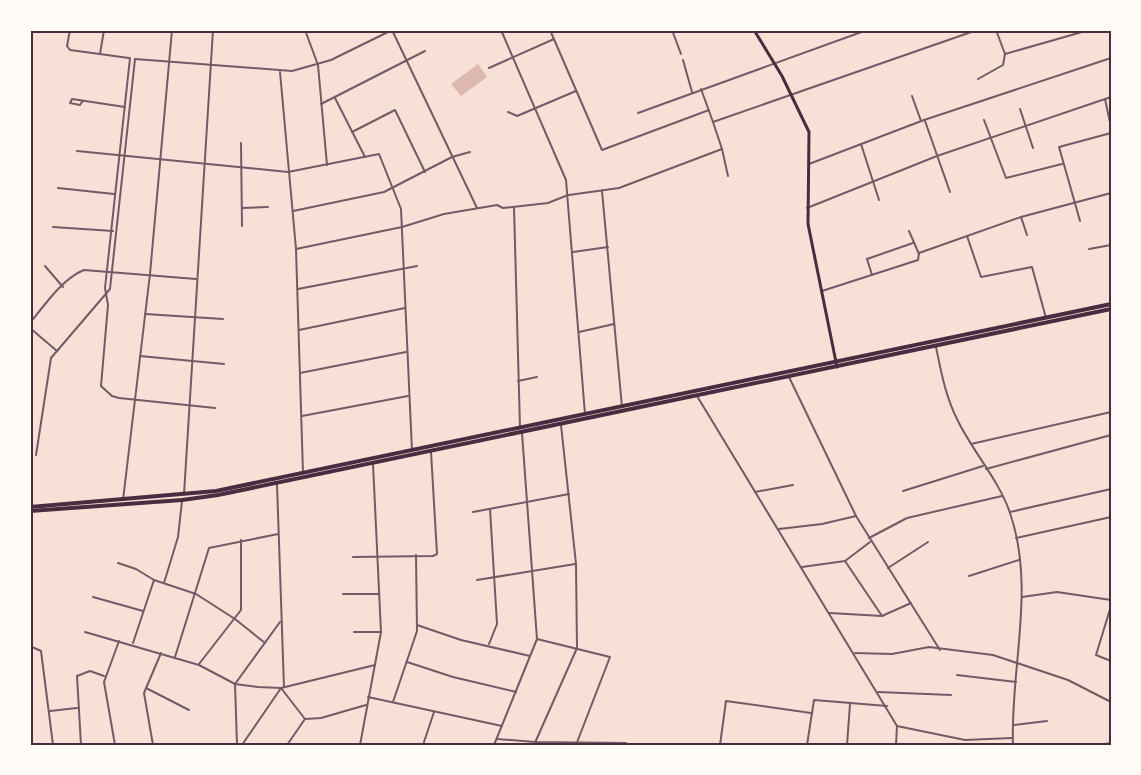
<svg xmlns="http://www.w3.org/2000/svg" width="1141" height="775" font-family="Arial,sans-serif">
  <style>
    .water { fill: #dcb8b0 }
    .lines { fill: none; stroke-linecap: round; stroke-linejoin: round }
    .minor { stroke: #755966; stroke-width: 2 }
    .tertiary { stroke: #755966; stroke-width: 2 }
    .secondary { stroke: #4a2c40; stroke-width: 3 }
    .trunk { stroke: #4a2c40; stroke-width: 4 }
    .neatline { fill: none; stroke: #4a2c40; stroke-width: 2 }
  </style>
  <rect width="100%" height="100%" fill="#f7e1d7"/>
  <polygon class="water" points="478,64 487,77 461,96 451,84"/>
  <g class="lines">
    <g class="minor">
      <polyline points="70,30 67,46 70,50 129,58"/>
      <polyline points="305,30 318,65 327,165"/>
      <polyline points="392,30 477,208"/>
      <polyline points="550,30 602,150 709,110"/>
      <polyline points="672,30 681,54"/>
      <polyline points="996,30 1005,54 1089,30"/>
      <polyline points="100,54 104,30"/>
      <polyline points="130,58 105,288 108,305 101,386 112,396 119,398 215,408"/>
      <polyline points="135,59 292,71 331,60 392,30"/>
      <polyline points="683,60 692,92"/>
      <polyline points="489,68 554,39"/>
      <polyline points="280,72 296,249 303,473"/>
      <polyline points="978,79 1003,65 1005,54"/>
      <polyline points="701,89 713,122"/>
      <polyline points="912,96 921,121"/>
      <polyline points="335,98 365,157"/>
      <polyline points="1105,99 1111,127"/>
      <polyline points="82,102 80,105 70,103 72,99 125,107"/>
      <polyline points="321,104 425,51"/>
      <polyline points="1020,109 1033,148"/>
      <polyline points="508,112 517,116 576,91"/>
      <polyline points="638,113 867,30"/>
      <polyline points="984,120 1006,178 1062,164"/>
      <polyline points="925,121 950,192"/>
      <polyline points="352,132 395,110 425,172"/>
      <polyline points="241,143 242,226"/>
      <polyline points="861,144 879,200"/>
      <polyline points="722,149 728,176"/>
      <polyline points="77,151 288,172 379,154 401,209 412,451"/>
      <polyline points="809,164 924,120 1111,58"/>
      <polyline points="58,188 114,194"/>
      <polyline points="602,191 622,407"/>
      <polyline points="514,207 520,428"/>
      <polyline points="242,208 268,207"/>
      <polyline points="293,211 384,192 452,157 470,152"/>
      <polyline points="1021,217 1027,235"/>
      <polyline points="1080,221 1059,147 1111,133"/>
      <polyline points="53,227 113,231"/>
      <polyline points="909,231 919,254"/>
      <polyline points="967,236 981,277 1032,267 1046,318"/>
      <polyline points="296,249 402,227 444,214 497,205 503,208 548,203 568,195"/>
      <polyline points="1089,249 1111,245"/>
      <polyline points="573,252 608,247"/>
      <polyline points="45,266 63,287"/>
      <polyline points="872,275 867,259 913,243"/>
      <polyline points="298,289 417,266"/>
      <polyline points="822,291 918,260 919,253 1021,217 1111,193"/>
      <polyline points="145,314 223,319"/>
      <polyline points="30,328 57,351"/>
      <polyline points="299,330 405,308"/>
      <polyline points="579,332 614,324"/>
      <path d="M936,347C941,372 946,398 958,421C973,452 999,480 1010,513C1036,589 1010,668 1013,745"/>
      <polyline points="140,356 224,364"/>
      <polyline points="300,373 406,352"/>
      <polyline points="789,377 856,516 940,650"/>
      <polyline points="518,381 537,377"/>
      <polyline points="697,396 897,726"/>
      <polyline points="302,416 408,396"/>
      <polyline points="971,444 1111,412"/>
      <polyline points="36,455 51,358 110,289 135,59"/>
      <polyline points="986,469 1111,435"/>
      <polyline points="277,484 284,687"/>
      <polyline points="903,491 983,466"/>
      <polyline points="755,492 793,485"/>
      <polyline points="123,500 150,274 172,30"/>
      <polyline points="473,512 569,494"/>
      <polyline points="1010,512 1111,489"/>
      <polyline points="779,529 822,524 856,516"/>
      <polyline points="869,538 907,518 1002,496"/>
      <polyline points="1016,538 1111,517"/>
      <polyline points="353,557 433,556 437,554 431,452"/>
      <polyline points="845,561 882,616"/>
      <polyline points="118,563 136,569 154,580 196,594 235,619 265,643"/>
      <polyline points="802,567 845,561 870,542"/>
      <polyline points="888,568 928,542"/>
      <polyline points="969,576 1019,560"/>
      <polyline points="477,580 575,564"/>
      <polyline points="164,583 178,537 182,501"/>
      <polyline points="343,594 379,594"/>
      <polyline points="93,597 143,611"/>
      <polyline points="1022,597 1057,592 1111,600"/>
      <polyline points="1111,606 1096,655 1111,661"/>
      <polyline points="830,613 882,616 911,603"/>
      <polyline points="417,625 461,640 530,656"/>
      <polyline points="85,632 199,665 235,684 258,687 281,688 375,665"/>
      <polyline points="354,632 381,632"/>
      <polyline points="537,639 610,657 576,745"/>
      <polyline points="133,643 154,580"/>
      <polyline points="489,644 497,624 490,509"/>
      <polyline points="30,646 41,651 53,745"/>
      <polyline points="855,653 892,654 929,647 993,655 1068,680 1111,702"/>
      <polyline points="175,657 209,548 278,534"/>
      <polyline points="407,662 453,677 516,692"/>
      <polyline points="199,664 241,610 241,540"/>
      <polyline points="957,675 1016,682"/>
      <polyline points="146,688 189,710"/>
      <polyline points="281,688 305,719"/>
      <polyline points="878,692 951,695"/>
      <polyline points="368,697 502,726"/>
      <polyline points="393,702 417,631 416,555"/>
      <polyline points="50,711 77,708"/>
      <polyline points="305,719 321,718 366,705"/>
      <polyline points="1014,725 1047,721"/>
      <polyline points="897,726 965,740 1012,738"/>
      <polyline points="497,739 535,742 626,743"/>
      <polyline points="81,745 77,676 90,671 104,676"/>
      <polyline points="115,745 104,682 119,641"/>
      <polyline points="153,745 144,693 161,653"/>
      <polyline points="237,745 235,684 280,622"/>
      <polyline points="242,745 281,688"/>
      <polyline points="287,745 305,719"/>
      <polyline points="360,745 381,632 373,464"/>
      <polyline points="423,745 434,712"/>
      <polyline points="494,745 537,639 522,433"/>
      <polyline points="534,745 577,648 576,564 561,425"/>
      <polyline points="720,745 726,701 811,713"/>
      <polyline points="807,745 814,700 887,706"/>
      <polyline points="847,745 850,704"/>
      <polyline points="896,745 897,726"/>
      <polyline points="1098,745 1111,743"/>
    </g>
    <g class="tertiary">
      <polyline points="501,30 566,180 585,414"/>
      <polyline points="569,195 619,188 722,149 713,122 977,30"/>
      <polyline points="807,208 937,156 1111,97"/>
      <path d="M30,323C44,306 63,278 84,270L196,279"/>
      <polyline points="184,494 213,30"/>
    </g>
    <polyline class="secondary" points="754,30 782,76 809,132 808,224 837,367"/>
    <g class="trunk">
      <polyline points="30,507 216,491 1111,304"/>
      <polyline points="30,511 182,500 218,495 1111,309"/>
    </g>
  </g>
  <rect width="1141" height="775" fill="none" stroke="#fffaf5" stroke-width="63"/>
  <rect x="32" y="32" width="1078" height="712" class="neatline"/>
</svg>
